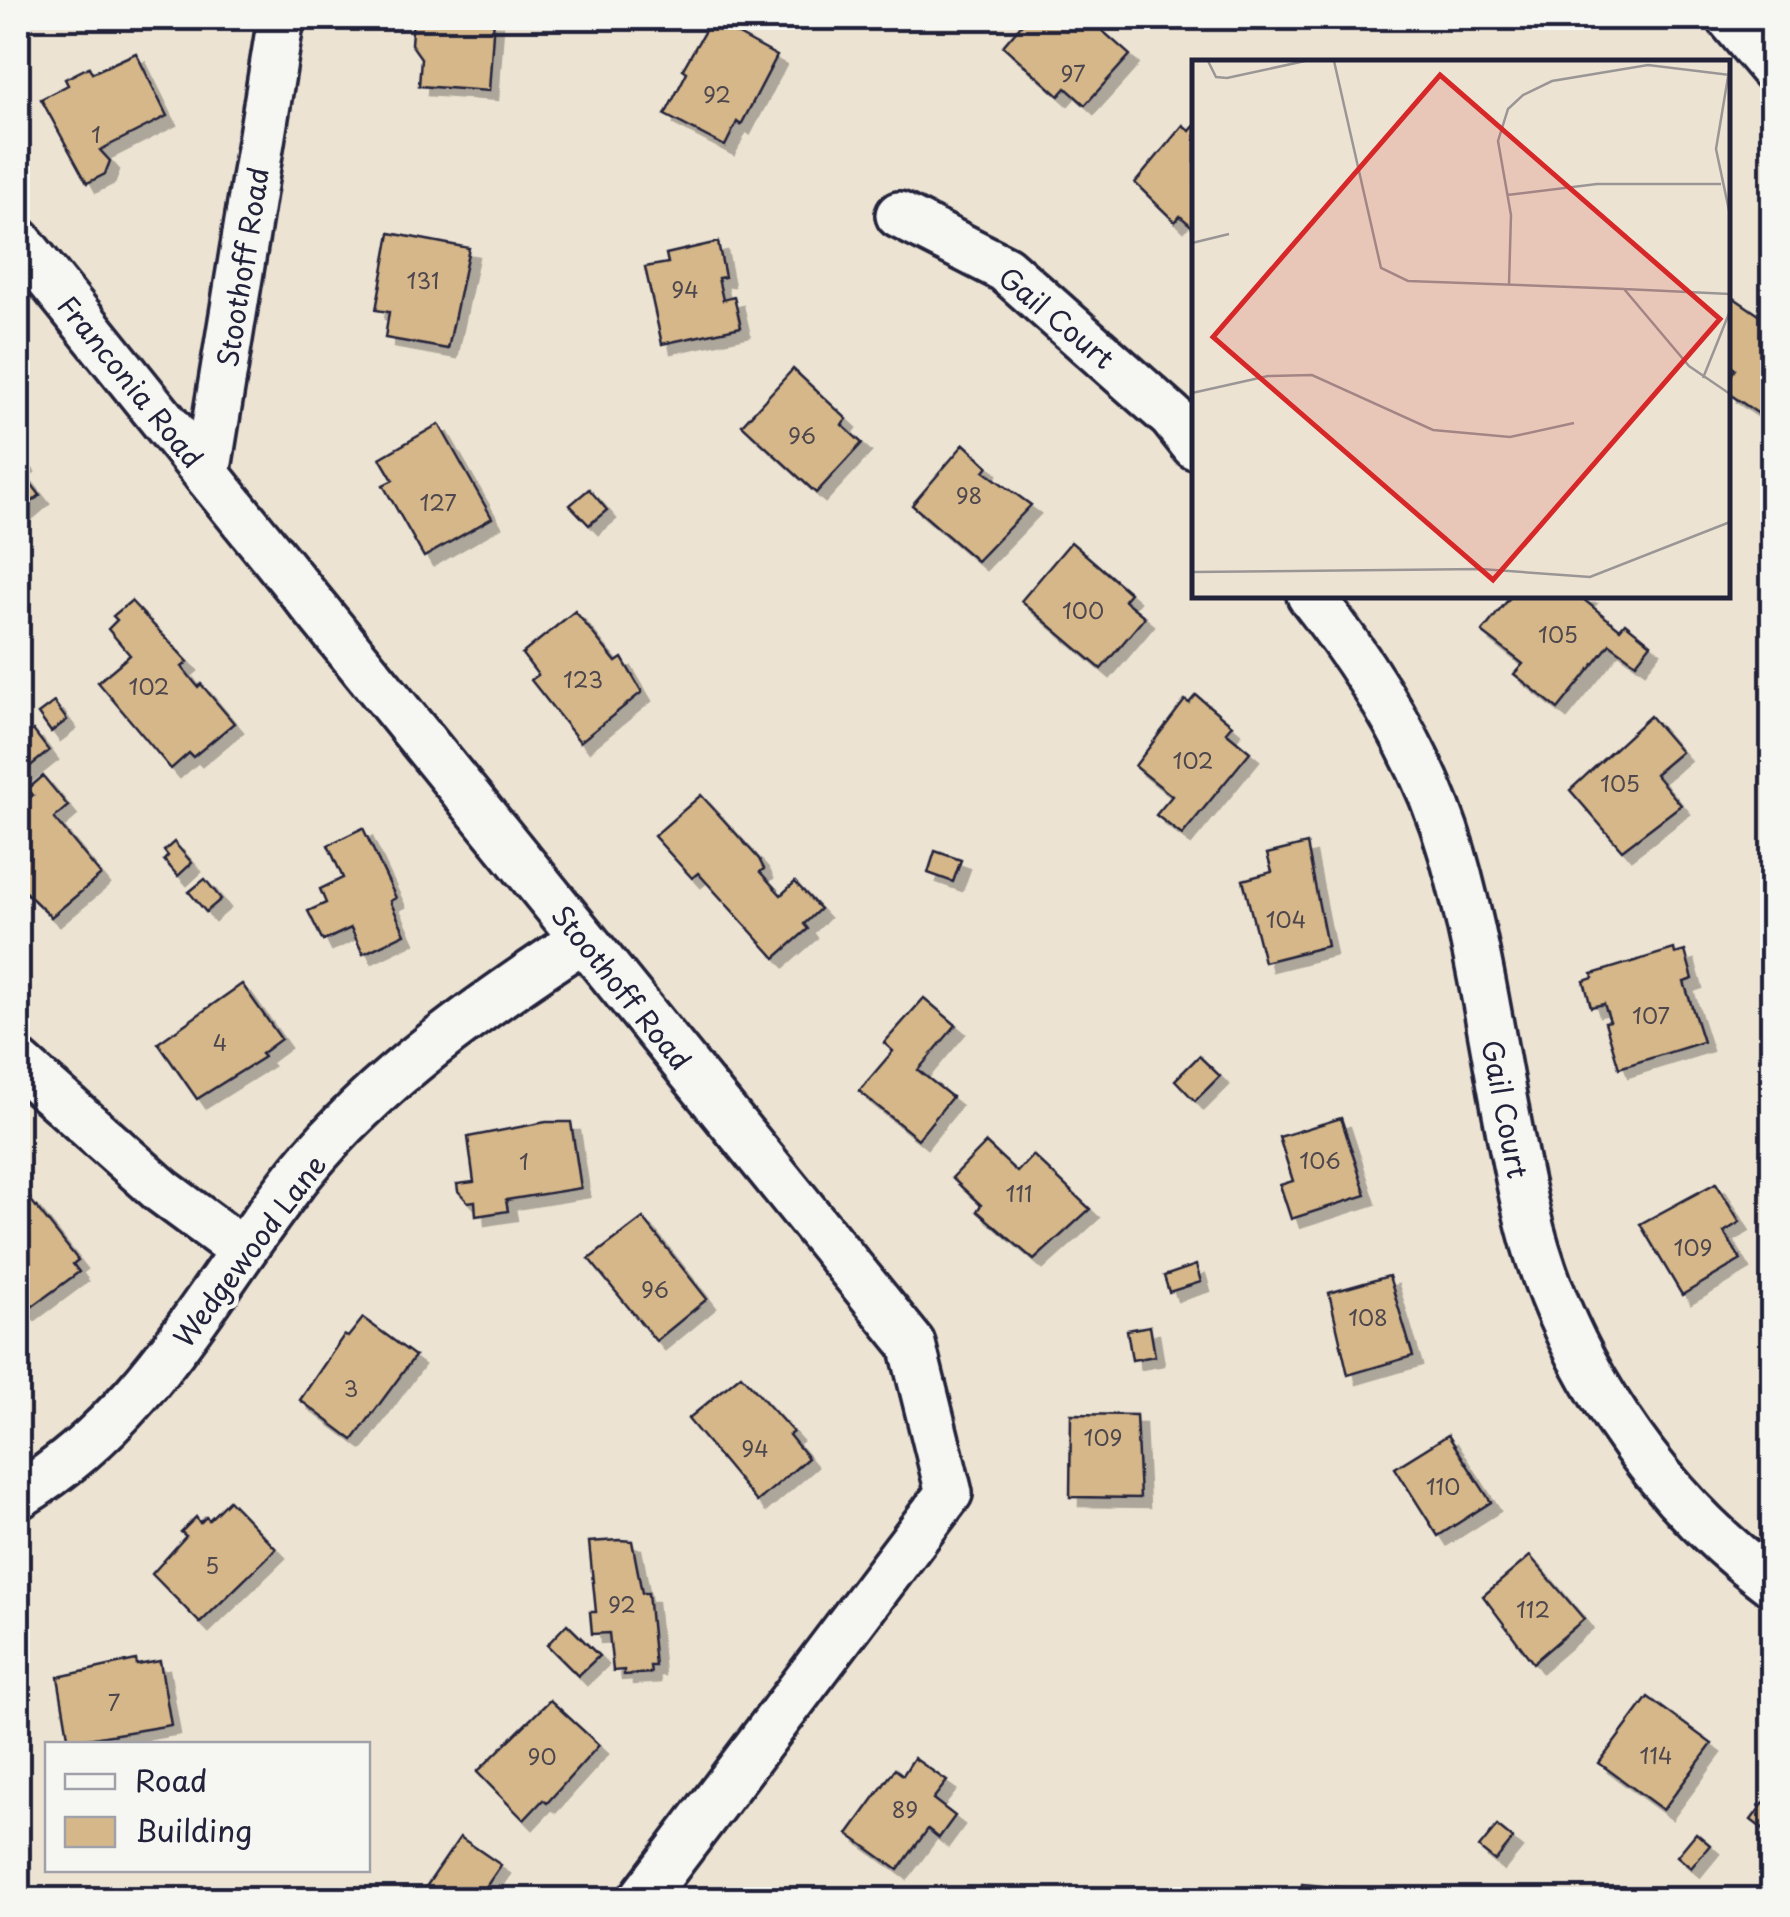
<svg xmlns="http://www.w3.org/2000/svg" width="1790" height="1917" font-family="'Playpen Sans',sans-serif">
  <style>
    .building { fill: #d5b789; stroke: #22223b; stroke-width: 2.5; filter: url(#shadow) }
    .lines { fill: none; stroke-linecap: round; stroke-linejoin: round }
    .minor-casing { stroke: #22223b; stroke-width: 52 }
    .minor { stroke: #f6f6f2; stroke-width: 45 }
    .labels { text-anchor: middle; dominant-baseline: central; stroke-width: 9; stroke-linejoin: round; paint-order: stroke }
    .number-label { font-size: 22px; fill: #4f474e }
    .street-label { font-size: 28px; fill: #22223b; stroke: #f6f6f2 }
    .inset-road { fill: none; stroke: #9b9696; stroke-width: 2.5 }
    .view { fill: #d62828; fill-opacity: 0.15; stroke: #d62828; stroke-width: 5 }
    .inset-edge { fill: none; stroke: #22223b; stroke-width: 5 }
  </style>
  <defs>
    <filter id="shadow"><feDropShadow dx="9" dy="9" stdDeviation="0" flood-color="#0004"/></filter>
  </defs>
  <rect width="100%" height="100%" fill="#ece3d2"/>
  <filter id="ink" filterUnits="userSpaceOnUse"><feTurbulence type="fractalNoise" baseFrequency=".01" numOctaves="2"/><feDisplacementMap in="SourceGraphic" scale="20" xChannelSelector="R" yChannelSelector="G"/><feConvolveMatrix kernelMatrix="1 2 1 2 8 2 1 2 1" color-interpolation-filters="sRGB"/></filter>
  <g filter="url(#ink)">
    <g class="building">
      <polygon points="413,18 494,18 489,91 419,86 421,58 411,44"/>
      <polygon points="1027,18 1088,18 1130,55 1085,105 1066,88 1059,96 1003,46"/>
      <polygon points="711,20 777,56 741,125 737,122 725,146 665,115 687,72 683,69"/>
      <polygon points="136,53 167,116 100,150 110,161 105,174 87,183 41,99 68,85 65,79 89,67 92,73"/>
      <polygon points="1183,125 1190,131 1195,125 1195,229 1180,216 1175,222 1135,183"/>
      <polygon points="390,233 469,248 448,349 385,338 389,312 376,310"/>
      <polygon points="718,242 725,277 718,278 723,300 734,297 741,327 662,344 645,267 668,263 666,254"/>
      <polygon points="1734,298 1765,319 1772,315 1772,423 1728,393 1728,380 1735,369 1728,364 1728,307"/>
      <polygon points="793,369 847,419 842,425 862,443 816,493 742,425"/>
      <polygon points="439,424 492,518 424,557 383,485 393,480 380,458"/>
      <polygon points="964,444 988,466 984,471 1031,505 977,561 912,505"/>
      <polygon points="18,453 25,463 19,468 40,495 18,514"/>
      <polygon points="589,489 607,510 589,525 570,505"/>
      <polygon points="1071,542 1130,593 1124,600 1145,617 1101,669 1021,601"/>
      <polygon points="1512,595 1587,595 1583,599 1620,629 1625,623 1651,644 1636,663 1610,644 1558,709 1514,674 1523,664 1482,632"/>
      <polygon points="131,601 188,662 182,667 198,687 201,684 234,723 193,757 189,753 171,769 98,682 130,655 108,629 117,620 113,616"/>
      <polygon points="575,611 616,662 622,658 642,692 580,742 531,680 538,675 522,654"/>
      <polygon points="1196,695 1232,725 1226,732 1250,752 1182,835 1156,815 1172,796 1135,766 1185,700 1189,703"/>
      <polygon points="54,702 67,720 51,732 38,714"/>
      <polygon points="1650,716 1681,752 1655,774 1681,805 1622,850 1570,790"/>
      <polygon points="33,730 49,751 18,776 18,741"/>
      <polygon points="43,776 68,806 54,818 101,875 51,917 18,885 18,807 33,795 28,789"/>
      <polygon points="701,795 759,859 764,869 760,872 781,895 795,882 820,909 804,924 808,929 775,958 698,873 692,878 654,836"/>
      <polygon points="363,828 396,898 390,901 405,934 363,954 351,928 323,941 308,911 326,903 320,889 343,878 328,845"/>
      <polygon points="174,842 192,863 178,876 164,860 168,856 164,851"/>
      <polygon points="1307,844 1327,946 1264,962 1243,880 1272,872 1267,854"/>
      <polygon points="935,851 961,860 953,882 928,873"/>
      <polygon points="205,879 221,899 206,912 189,892"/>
      <polygon points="1674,949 1675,954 1685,951 1693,979 1684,982 1703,1042 1619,1068 1605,1022 1610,1021 1604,1004 1591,1007 1584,981 1593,978 1592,974"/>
      <polygon points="242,984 281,1039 261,1054 264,1057 197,1099 158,1043"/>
      <polygon points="924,998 956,1025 918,1070 952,1097 918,1139 859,1091 893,1051 884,1043"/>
      <polygon points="1199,1056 1220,1076 1195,1101 1175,1080"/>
      <polygon points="1341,1118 1366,1195 1291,1219 1280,1185 1293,1181 1279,1137"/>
      <polygon points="546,1122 571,1122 581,1188 506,1200 508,1211 476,1216 475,1201 468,1202 458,1191 457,1184 474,1182 468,1137"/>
      <polygon points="986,1143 1017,1172 1033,1155 1090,1209 1034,1260 977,1211 981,1205 952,1178"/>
      <polygon points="1716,1183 1740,1222 1724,1232 1741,1260 1682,1295 1640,1224"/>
      <polygon points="30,1199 78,1260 73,1264 79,1272 26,1311 18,1302 18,1209"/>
      <polygon points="643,1218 707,1299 656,1341 589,1259"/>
      <polygon points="1196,1265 1201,1282 1169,1292 1164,1276"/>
      <polygon points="1389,1276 1413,1356 1348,1375 1329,1293"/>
      <polygon points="363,1318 415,1356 353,1440 300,1400 344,1335 348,1337"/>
      <polygon points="1150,1326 1155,1356 1132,1360 1127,1330"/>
      <polygon points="741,1375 793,1432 789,1435 808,1458 757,1502 688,1419"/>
      <polygon points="1071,1414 1136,1415 1140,1498 1070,1497"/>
      <polygon points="1448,1435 1491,1502 1438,1536 1395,1468"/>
      <polygon points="229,1500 276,1549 200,1623 152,1574 186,1536 181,1532 196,1517 200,1523 206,1517 209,1520"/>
      <polygon points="619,1540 632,1541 642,1593 648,1593 655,1666 650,1666 651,1673 624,1675 624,1670 613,1671 609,1633 592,1634 590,1612 596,1612 589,1542"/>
      <polygon points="1530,1556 1584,1619 1533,1663 1483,1596"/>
      <polygon points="567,1624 599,1656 578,1676 547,1645"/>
      <polygon points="136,1660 137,1665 160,1661 171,1725 69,1742 58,1677"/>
      <polygon points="1648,1697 1712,1744 1663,1810 1599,1763"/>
      <polygon points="550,1700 599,1745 547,1803 543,1800 524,1820 477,1772"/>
      <polygon points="914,1758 947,1781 933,1799 955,1816 939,1838 928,1829 898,1870 848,1834 895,1769 903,1775"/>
      <polygon points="1772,1792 1772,1836 1751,1820"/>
      <polygon points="1497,1826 1513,1839 1495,1861 1479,1848"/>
      <polygon points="1696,1833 1710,1845 1691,1868 1677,1856"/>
      <polygon points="460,1837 501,1865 477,1900 417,1900"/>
      <polygon points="1302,1884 1358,1889 1357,1900 1275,1900 1276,1895 1300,1897"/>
    </g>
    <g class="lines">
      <g class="minor-casing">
        <g id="minor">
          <polyline points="281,18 207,475 912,1344 949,1493 641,1900"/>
          <polyline points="1730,18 1772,68"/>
          <polyline points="899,215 1005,269 1172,417 1195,446"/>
          <polyline points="18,240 207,475"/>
          <path d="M1310,595C1370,671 1425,759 1452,853C1486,970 1498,1092 1526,1210C1559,1354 1653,1496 1772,1583"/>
          <polyline points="18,1063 162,1191 242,1250"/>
          <path d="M18,1496C150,1416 208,1288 301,1172C376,1079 484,1004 583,939"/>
        </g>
      </g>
      <use href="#minor" class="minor"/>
    </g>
  </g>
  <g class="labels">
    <g class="number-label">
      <text x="1073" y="72">97</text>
      <text x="717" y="93">92</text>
      <text x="96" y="133">1</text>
      <text x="423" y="279">131</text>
      <text x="685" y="288">94</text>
      <text x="802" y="434">96</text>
      <text x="969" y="494">98</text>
      <text x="438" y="501">127</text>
      <text x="1083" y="609">100</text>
      <text x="1558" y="633">105</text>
      <text x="583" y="678">123</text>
      <text x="149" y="685">102</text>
      <text x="1193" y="759">102</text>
      <text x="1620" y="782">105</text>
      <text x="1286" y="918">104</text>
      <text x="1651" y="1014">107</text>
      <text x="220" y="1041">4</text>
      <text x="1320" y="1159">106</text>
      <text x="524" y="1160">1</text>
      <text x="1019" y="1192">111</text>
      <text x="1693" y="1246">109</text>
      <text x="655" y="1288">96</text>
      <text x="1368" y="1316">108</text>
      <text x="351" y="1387">3</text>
      <text x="1103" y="1436">109</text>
      <text x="755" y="1447">94</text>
      <text x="1443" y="1485">110</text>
      <text x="212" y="1564">5</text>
      <text x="622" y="1603">92</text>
      <text x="1533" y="1608">112</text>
      <text x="114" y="1701">7</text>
      <text x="1656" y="1754">114</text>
      <text x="542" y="1755">90</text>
      <text x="905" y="1808">89</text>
    </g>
    <g class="street-label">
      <text transform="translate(242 267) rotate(-81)">Stoothoff Road</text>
      <text transform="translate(1057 317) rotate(40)">Gail Court</text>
      <text transform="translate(131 381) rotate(51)">Franconia Road</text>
      <text transform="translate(622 987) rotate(51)">Stoothoff Road</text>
      <text transform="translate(1506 1109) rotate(79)">Gail Court</text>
      <text transform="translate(249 1250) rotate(-53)">Wedgewood Lane</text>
    </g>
  </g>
  <g transform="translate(1192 60)">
    <rect width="538" height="538" fill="#ece3d2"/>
    <path class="inset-road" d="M16,1L24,17L35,18L113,1M142,1L189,208L216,221L432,229L497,306L538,334M537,11L524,89L538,155M315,135L405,124H529M0,183L37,174M317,225L319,155L306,81L316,49L331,35L360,21L456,5L538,15M432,229L538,234M511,318L538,251M0,333L76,316L120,315L241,370L318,377L382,363M0,512L289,509L398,517L538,462"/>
    <path class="view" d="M248,15L528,259L301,520L21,277Z"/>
    <rect width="538" height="538" class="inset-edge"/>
  </g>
  <rect width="1790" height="1917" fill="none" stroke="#f6f6f2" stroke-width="60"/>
  <rect x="30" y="30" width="1730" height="1857" fill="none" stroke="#22223b" stroke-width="4" filter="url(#ink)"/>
  <rect x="45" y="1742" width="325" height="130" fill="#f6f6f2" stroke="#a1a1a9" stroke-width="2.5"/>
  <rect x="65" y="1774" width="50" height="15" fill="#f6f6f2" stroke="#a1a1a9" stroke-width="2.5"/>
  <text x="135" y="1792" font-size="30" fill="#22223b">Road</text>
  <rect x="65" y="1817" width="50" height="30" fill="#d5b789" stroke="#a1a1a9" stroke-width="2.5"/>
  <text x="135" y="1842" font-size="30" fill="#22223b">Building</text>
</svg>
